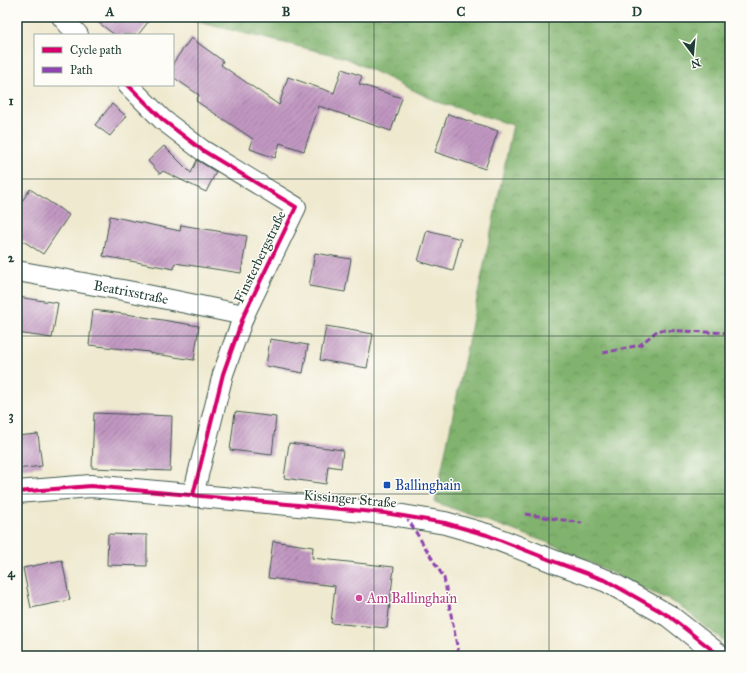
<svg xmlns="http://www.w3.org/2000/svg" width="747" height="673" font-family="'IM FELL Great Primer',serif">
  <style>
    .forest { fill: url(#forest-crowns); stroke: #507851 }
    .building { fill: url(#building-hatch) }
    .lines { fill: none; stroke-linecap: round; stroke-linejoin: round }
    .minor-casing { stroke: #3e574b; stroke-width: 22 }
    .tertiary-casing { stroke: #3e574b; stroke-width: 24 }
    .minor { stroke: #fff; stroke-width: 20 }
    .tertiary { stroke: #fff; stroke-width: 22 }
    .quiet { stroke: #8e44ad; stroke-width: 3; stroke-dasharray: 6 3; stroke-linecap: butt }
    .cycleway-casing { stroke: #fdfcf7; stroke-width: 6 }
    .cycleway { stroke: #d6006c; stroke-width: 4 }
    .grid { fill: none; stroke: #1f3d34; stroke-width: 1; stroke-opacity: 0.55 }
    .transit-dot { fill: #1a4fb4; stroke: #fdfcf7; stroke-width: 1.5 }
    .hotel-dot { fill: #d1479c; stroke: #fdfcf7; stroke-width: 1.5 }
    .labels { text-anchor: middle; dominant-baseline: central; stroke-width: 3; stroke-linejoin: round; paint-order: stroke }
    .street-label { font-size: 14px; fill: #1f3d34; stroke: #fdfcf7 }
    .transit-label { font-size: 14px; fill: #164399; stroke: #fdfcf7; text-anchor: start }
    .hotel-label { font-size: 14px; fill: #b23c85; stroke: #fdfcf7; text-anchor: start }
    .neatline { fill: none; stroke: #1f3d34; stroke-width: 1.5 }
    .grid-label { font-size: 13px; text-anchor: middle; font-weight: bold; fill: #1f3d34 }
  </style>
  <defs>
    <pattern id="forest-crowns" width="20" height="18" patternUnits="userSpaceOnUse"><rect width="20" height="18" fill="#81b36e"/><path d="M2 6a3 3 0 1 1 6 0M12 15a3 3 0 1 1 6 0" fill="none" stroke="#69935b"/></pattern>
    <pattern id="building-hatch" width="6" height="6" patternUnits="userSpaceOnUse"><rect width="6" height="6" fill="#c197c1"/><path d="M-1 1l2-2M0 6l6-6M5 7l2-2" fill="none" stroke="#9c7c9e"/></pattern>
  </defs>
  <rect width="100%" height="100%" fill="#fdfcf7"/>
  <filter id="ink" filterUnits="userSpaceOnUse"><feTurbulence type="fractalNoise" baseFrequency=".025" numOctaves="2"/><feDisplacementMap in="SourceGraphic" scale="8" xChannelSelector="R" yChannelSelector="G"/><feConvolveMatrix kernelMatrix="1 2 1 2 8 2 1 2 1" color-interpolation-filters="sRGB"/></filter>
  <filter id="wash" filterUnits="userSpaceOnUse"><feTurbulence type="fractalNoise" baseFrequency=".012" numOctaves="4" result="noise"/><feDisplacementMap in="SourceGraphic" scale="16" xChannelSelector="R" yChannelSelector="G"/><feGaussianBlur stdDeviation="0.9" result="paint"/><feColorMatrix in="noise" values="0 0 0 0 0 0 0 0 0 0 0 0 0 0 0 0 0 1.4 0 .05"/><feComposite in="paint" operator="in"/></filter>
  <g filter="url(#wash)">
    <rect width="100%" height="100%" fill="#efe9cf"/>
    <polygon class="forest" points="177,17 730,17 730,646 679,605 636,585 560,547 435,502 513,125 438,102 346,58"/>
    <g id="blocks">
      <g class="building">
        <polygon points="91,17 152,17 138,35 115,35"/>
        <polygon points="191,38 223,61 221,65 279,105 288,77 334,93 342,69 362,76 359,84 402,98 391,131 319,106 304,151 280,143 275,158 250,149 253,139 196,101 199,95 173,77 173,63"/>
        <polygon points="112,104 126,116 110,136 95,125"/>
        <polygon points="448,114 498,131 485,169 435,152"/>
        <polygon points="164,146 191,173 197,160 216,172 206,192 163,171 160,174 148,161"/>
        <polygon points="30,189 69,215 43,254 17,237 17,209"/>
        <polygon points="110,216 180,231 181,225 247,236 241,273 175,263 174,269 103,256"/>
        <polygon points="427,230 461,239 453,271 418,261"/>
        <polygon points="315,253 351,259 345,292 309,286"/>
        <polygon points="17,297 58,303 52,338 17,333"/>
        <polygon points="93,310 132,315 199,326 194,360 149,353 149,352 89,345"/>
        <polygon points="326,326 373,334 367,368 320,360"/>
        <polygon points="270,339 308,345 303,373 266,366"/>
        <polygon points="235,412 276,417 272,455 230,450"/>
        <polygon points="94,413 172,416 170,471 92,468"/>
        <polygon points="38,434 42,466 17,469 17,436"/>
        <polygon points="289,443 343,450 341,468 328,466 326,484 284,478"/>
        <polygon points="108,534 147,535 147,566 107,565"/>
        <polygon points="273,541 313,547 312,558 394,567 387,628 331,623 335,586 268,578"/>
        <polygon points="62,560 70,600 31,608 23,568"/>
      </g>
    </g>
  </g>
  <g filter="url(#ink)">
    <use href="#blocks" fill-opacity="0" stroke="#3e574b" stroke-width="1"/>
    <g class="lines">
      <g class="minor-casing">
        <g id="minor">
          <polyline points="62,17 78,35"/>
          <polyline points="128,85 163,120 202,150 296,207 244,315 223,374 193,495"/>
          <path id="s1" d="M17,271L128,291L244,315"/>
        </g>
      </g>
      <g class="tertiary-casing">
        <polyline id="tertiary" points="17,492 91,486 385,513 445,523 487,535 558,563 607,581 669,616 720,656"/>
      </g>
      <use href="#minor" class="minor"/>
      <use href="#tertiary" class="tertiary"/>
      <g class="quiet">
        <polyline points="603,353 640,345 658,330 730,333"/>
        <polyline points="525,514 582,523"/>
        <polyline points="406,516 444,578 459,656"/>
      </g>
      <g class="cycleway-casing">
        <g id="cycleway">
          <polyline points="128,85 163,120 202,150 296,207 244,315 223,374 193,495"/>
          <polyline points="17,492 91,486 385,513 445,523 487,535 558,563 607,581 669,616 720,656"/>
        </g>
      </g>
      <use href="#cycleway" class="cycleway"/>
    </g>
  </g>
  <path class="grid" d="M198,17V656M374,17V656M549,17V656M17,179H730M17,336H730M17,494H730"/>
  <rect class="transit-dot" x="383" y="481" width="8" height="8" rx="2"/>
  <circle class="hotel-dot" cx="359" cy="598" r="4"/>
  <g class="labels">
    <g class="street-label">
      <text transform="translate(260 257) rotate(-64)">Finsterbergstraße</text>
      <text stroke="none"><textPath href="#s1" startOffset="116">Beatrixstraße</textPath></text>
      <text transform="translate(350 499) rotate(5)">Kissinger Straße</text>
    </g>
    <g class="transit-label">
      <text x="395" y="485">Ballinghain</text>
    </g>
    <g class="hotel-label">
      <text x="367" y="598">Am Ballinghain</text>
    </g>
  </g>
  <rect width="747" height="673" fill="none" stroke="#fdfcf7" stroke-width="44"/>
  <rect x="34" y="34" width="140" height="52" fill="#fdfcf7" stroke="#a4b0a9"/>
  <rect x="42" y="47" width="20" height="6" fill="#d6006c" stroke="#a4b0a9"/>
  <text x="70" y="54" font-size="12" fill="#1f3d34">Cycle path</text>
  <rect x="42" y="67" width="20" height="6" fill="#8e44ad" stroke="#a4b0a9"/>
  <text x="70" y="74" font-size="12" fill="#1f3d34">Path</text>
  <g transform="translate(693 54) rotate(164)" stroke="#fdfcf7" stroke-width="3" paint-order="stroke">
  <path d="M0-3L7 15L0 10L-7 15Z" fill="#1f3d34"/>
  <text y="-6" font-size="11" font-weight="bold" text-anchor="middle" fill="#1f3d34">N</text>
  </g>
  <rect x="22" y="22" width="703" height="629" class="neatline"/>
  <g class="grid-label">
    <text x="110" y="16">A</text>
    <text x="286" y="16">B</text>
    <text x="461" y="16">C</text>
    <text x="637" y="16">D</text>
    <text x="11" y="105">1</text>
    <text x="11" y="262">2</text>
    <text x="11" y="420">3</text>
    <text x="11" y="577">4</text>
  </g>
</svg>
